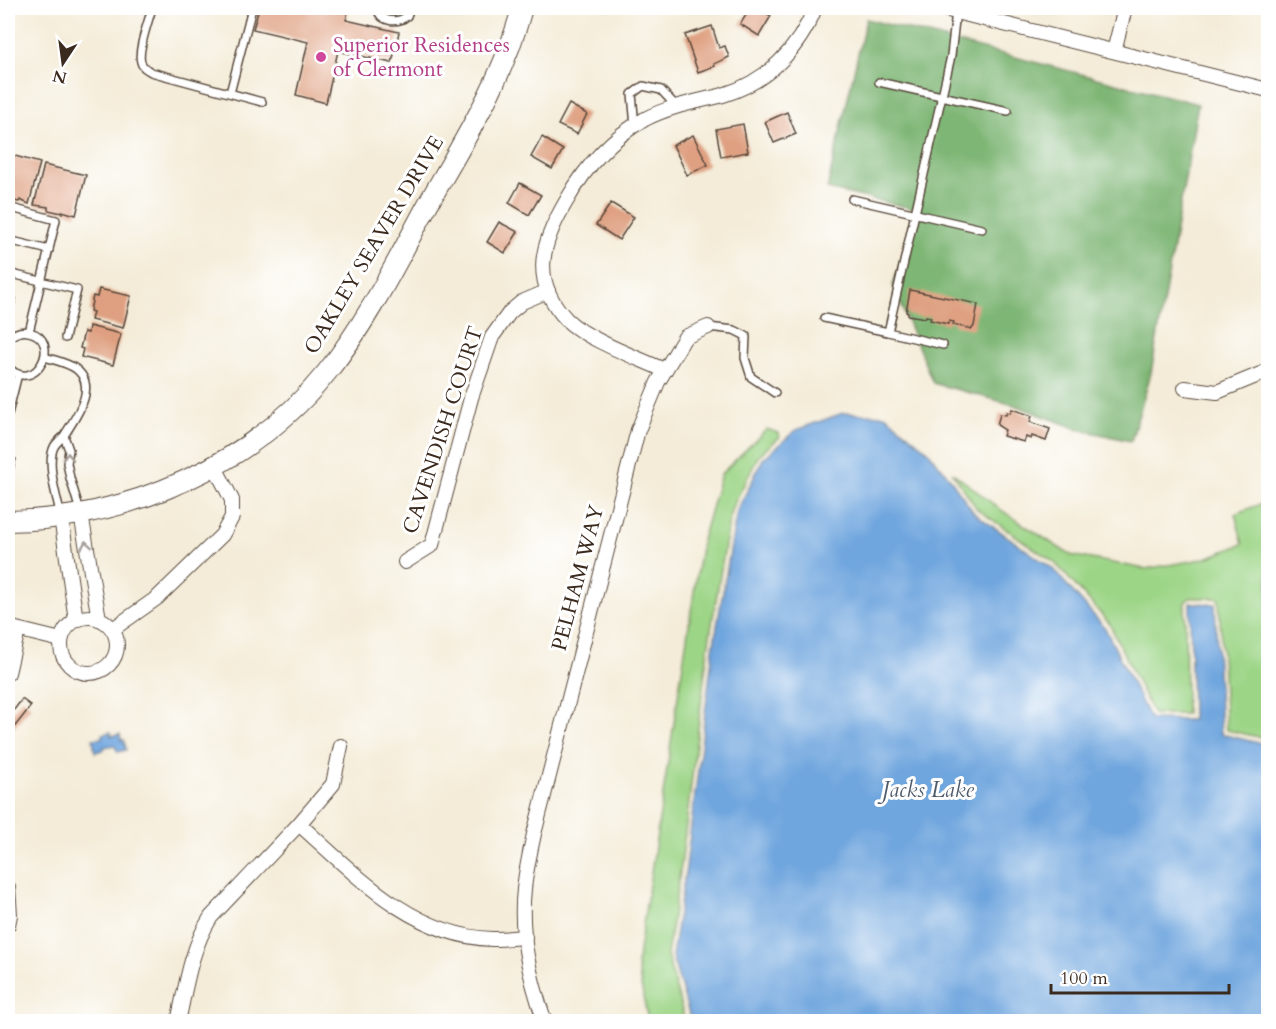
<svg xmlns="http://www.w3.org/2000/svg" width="1276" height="1029" font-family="Cardo,serif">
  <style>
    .green { fill: #9dd587; stroke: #6c8052; stroke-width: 1.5 }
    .forest { fill: #7eb674; stroke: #5c7049; stroke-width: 1.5 }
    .water { fill: #70a6de; stroke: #56687e; stroke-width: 1.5 }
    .building { fill: #dfa081 }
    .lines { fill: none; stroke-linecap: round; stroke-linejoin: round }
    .lane-casing { stroke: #57473a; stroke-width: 10 }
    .street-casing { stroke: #57473a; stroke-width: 16 }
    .secondary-casing { stroke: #57473a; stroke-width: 22 }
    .lane { stroke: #fff; stroke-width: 7 }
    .street { stroke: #fff; stroke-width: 14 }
    .secondary { stroke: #fff; stroke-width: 20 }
    .oneway { stroke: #a79f9a }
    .hotel-dot { fill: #d1479c; stroke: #fff; stroke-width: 2 }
    .labels { text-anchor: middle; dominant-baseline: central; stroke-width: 6; stroke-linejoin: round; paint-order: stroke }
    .hotel-label { font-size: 21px; fill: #b23c85; stroke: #fff; text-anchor: start }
    .street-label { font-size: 21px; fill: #3b2a1e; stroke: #fff }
    .water-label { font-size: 22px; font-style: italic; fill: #505c6b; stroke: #fff }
  </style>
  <rect width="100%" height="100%" fill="#fff"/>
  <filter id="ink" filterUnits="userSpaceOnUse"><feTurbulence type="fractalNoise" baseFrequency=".0167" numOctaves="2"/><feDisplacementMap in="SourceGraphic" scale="12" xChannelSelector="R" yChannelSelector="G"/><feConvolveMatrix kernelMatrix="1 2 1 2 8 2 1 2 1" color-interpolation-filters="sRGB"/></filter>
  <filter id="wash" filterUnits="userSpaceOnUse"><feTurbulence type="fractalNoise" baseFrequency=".008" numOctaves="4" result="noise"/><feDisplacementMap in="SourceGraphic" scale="24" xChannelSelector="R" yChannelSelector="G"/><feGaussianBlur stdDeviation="1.35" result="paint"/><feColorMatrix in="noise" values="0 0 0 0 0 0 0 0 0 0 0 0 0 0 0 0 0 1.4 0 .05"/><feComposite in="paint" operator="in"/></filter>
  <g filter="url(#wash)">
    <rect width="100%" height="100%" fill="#f4ecd8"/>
    <g class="green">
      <polygon points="767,429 778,433 780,437 759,455 731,510 708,648 681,866 667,955 685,1021 648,1021 637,964 702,540 721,474"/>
      <polygon points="952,472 1001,510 1070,555 1145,569 1203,559 1243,544 1235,514 1268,501 1268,739 1226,730 1219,600 1217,598 1190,598 1185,602 1186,714 1153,714 1109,623 1055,563 977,509"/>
    </g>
    <polygon class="forest" points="866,19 1198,104 1151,373 1131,441 1078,429 1014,405 933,383 893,285 919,210 827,189"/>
    <g class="water">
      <polygon points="843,413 885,415 927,450 949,477 974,513 1052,568 1105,628 1150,719 1192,720 1190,603 1215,604 1221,734 1268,745 1268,1021 691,1021 672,956 686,867 713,649 737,511 763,459 796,430"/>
      <polygon points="111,732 111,736 120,734 121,740 124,740 126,750 118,752 114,745 104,747 104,750 95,752 93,739 102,738 102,734"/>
    </g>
    <g id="blocks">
      <g class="building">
        <polygon points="259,8 349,8 346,20 399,32 392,63 338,51 326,103 296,95 308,42 253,29"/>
        <polygon points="751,8 757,8 771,16 759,36 740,24"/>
        <polygon points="712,26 719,48 725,46 729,57 714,64 715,66 698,72 685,35"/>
        <polygon points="569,104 587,114 577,134 558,125"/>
        <polygon points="787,112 796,134 774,143 765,122"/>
        <polygon points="743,124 748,152 721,157 716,129"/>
        <polygon points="693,135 708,165 687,175 673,145"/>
        <polygon points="542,137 563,150 552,169 531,157"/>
        <polygon points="8,154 40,163 29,204 20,200 19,202 8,200"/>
        <polygon points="44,165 86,175 76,215 62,211 62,213 48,210 48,207 34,205"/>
        <polygon points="520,183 541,195 529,215 509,203"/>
        <polygon points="611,203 634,217 619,240 596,225"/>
        <polygon points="499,222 518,232 505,253 487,242"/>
        <polygon points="99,289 131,296 123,328 91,320 93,312 90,311 93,296 97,297"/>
        <polygon points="910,290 978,304 974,326 972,329 953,325 954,322 949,321 948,324 930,320 931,317 926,316 925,318 908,315 908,313 906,312"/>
        <polygon points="8,296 16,298 9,326 8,325"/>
        <polygon points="89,326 121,334 113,365 81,357 83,349 80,348 84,332 88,333"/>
        <polygon points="1012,409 1032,416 1030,422 1050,429 1046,441 1032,436 1031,439 1026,437 1024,442 1003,436 1005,430 997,425 1000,414 1006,415 1007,412 1010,413"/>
        <polygon points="8,457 16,459 8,488"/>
        <polygon points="22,699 31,706 12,730 8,726 8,718"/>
      </g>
    </g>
  </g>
  <g filter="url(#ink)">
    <use href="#blocks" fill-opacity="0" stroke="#57473a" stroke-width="1.5"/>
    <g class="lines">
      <g class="lane-casing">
        <g id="lane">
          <path d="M152,8C149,20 137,51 141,62C142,67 146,69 151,72L262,102"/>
          <path d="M377,8C380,22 397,24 407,16L410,8"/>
          <polyline points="879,82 1008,111"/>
          <polyline points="230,93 252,8"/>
          <polyline points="635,126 632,94 643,86 661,90 676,106"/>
          <polyline points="852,199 982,229"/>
          <polyline points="8,207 56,220 29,332"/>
          <polyline points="8,240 49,250"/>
          <polyline points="8,273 77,290 65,338"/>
          <polyline points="824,318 888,332"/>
          <polyline points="708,327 734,330 746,336 745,358 751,377 775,393"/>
          <path d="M8,339C14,333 21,330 29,332C64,340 35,396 8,367"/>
          <polyline points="943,345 888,332 951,56 956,11"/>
          <path d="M45,357C54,360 68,363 76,369C99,387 75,418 64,436"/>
          <polyline points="8,414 18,374"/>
          <path d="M61,516C57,499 46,463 54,447C56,443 61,439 64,436L69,450L67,463L70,478L80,511"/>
        </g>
      </g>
      <g class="street-casing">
        <g id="street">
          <polyline points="940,8 1268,90"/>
          <polyline points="1114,51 1125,8"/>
          <path d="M664,370C638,358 586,339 567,320C529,280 542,242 567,200C586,166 611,138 645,119C670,106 696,102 723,95C767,82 799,49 815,8"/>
          <polyline points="1185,388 1217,392 1268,371"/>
          <polyline points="81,514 99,619"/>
          <polyline points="61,517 76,620"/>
          <polyline points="405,562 432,545 471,398 492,337 510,312 522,302 548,291"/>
          <circle cx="89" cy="645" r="28"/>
          <polyline points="8,627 61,640"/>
          <polyline points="113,629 157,598 222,535 232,517 232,500 214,465"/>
          <polyline points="8,673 18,630"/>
          <path d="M299,824C355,874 412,936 492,939C503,939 514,938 525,937"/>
          <polyline points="8,887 10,915 8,925"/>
          <path d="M178,1022C186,986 191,948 211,917L299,824L333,784L341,746"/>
          <path d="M545,1022C530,979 519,934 524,889C526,870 530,852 534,834L638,430L658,382L685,337L708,327"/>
        </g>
      </g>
      <g class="secondary-casing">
        <path id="secondary" d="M8,521C127,519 252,466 327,372C368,321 397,261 428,204C463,142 504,78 522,8"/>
      </g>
      <use href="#lane" class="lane"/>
      <use href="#street" class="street"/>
      <use href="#secondary" class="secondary"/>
    </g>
    <defs><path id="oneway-chevron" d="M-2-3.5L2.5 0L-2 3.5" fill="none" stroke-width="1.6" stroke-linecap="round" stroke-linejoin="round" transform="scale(1.5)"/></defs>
    <g class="oneway">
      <use href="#oneway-chevron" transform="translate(68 457) rotate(-91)"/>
      <use href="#oneway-chevron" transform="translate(86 545) rotate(-99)"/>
    </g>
  </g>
  <circle class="hotel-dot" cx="321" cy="57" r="6"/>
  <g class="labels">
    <g class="hotel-label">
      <text x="333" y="45">Superior Residences<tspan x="333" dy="24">of Clermont</tspan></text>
    </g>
    <g class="street-label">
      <text transform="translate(374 245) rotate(-59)">OAKLEY SEAVER DRIVE</text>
      <text transform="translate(443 430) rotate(-72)">CAVENDISH COURT</text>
      <text transform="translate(578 578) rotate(-75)">PELHAM WAY</text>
    </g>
    <g class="water-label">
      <text x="928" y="790">Jacks Lake</text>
    </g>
  </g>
  <rect width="1276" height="1029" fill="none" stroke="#fff" stroke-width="30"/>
  <g transform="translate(63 63) rotate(193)" stroke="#ffffff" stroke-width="4.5" paint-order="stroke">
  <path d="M0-4.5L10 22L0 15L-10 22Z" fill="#3b2a1e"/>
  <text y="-9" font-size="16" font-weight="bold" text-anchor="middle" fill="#3b2a1e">N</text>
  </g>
  <path d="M1051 984v9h178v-9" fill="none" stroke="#3b2a1e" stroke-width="3"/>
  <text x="1060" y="984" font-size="18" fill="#3b2a1e" stroke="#ffffff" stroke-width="4.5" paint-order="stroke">100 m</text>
</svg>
